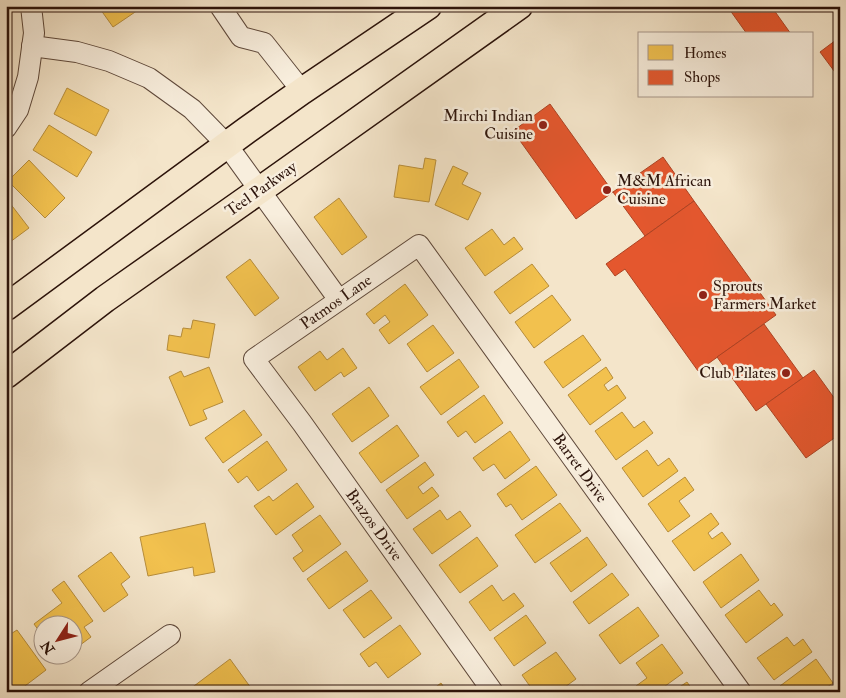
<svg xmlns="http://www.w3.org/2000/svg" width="846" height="698" font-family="'IM FELL Double Pica',serif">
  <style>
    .homes { fill: #f2c14e; stroke: #b78d3a }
    .shops { fill: #e4572e; stroke: #ad4323 }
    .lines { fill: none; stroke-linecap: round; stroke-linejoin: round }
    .minor-casing { stroke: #5e483a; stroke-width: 22 }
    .major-casing { stroke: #2c130a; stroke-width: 29 }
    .minor { stroke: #f8eedd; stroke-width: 20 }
    .major { stroke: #f4e5ca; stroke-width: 26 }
    .poi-dot { fill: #8f2418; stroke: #f8eedd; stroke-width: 2 }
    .labels { text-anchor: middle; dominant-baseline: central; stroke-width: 5; stroke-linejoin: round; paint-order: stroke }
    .poi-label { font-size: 16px; fill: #2c130a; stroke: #f8eedd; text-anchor: end }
    .street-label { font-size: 16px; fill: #2c130a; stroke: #f8eedd }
  </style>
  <rect width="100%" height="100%" fill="#f4e5ca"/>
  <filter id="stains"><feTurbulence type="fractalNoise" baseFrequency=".004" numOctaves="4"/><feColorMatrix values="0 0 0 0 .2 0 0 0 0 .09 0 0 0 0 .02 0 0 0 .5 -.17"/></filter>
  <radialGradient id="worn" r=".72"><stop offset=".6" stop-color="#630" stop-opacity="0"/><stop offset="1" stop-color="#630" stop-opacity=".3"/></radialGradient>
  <g class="homes">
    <polygon points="98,6 144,6 113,27"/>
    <polygon points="67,88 109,110 96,136 54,114"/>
    <polygon points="49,125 92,152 77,177 33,150"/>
    <polygon points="425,158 436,160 429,202 394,197 399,165 423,169"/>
    <polygon points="29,160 65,198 45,218 8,181"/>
    <polygon points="453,166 468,173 462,184 481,193 468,220 435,205"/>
    <polygon points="6,198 29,228 6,245"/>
    <polygon points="339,198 367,237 342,255 314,217"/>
    <polygon points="492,229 504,245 514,237 523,249 485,276 465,248"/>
    <polygon points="250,259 279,298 255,316 226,277"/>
    <polygon points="532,264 549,286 510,314 494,292"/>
    <polygon points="405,284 428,315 389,344 379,330 390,322 385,315 374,324 366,314"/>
    <polygon points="552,295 571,320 534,348 515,322"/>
    <polygon points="193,320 215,324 209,358 167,350 169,335 181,337 183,328 191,329"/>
    <polygon points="433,325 454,353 427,372 407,344"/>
    <polygon points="583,335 601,360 563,388 544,362"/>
    <polygon points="343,348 357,368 344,377 341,372 315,391 298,367 320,351 327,360"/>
    <polygon points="459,359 479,387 441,415 420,387"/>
    <polygon points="209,367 223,402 203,410 207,419 190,426 169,377 181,371 184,377"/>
    <polygon points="606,367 613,378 604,385 608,391 617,385 626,398 590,425 568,395"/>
    <polygon points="369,387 389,416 352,442 332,414"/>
    <polygon points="484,395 503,423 475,443 466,431 458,437 447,422"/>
    <polygon points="244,410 262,435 223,463 205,438"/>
    <polygon points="622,412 634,428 644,421 653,433 616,460 595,431"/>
    <polygon points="397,425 419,456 381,483 359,453"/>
    <polygon points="510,431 530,460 505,479 494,464 483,471 473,458"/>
    <polygon points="267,441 287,470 258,491 247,476 238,483 228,470"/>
    <polygon points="647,450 658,466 669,458 678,471 643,497 622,468"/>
    <polygon points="425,462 434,475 418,487 423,494 432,487 439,496 407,519 386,490"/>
    <polygon points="536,466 557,495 522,520 511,504 506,507 497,494"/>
    <polygon points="685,477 694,490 679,501 690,516 668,532 648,504"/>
    <polygon points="297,483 314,507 276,535 254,506 269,496 273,501"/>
    <polygon points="560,503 581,531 535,563 515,535"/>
    <polygon points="440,510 447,520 460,511 471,526 432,554 413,529"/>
    <polygon points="711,513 719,524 708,533 712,539 722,532 731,544 694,571 672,541"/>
    <polygon points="320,515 341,544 303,572 293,558 303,551 292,535"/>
    <polygon points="205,523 215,572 194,576 193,567 148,576 140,537"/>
    <polygon points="477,537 498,566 460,593 439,565"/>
    <polygon points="587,537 607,565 571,592 550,563"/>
    <polygon points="346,551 368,581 329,609 307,579"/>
    <polygon points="111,552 130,577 121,584 128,595 104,612 78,576"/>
    <polygon points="741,554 759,580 721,608 703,582"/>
    <polygon points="612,573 629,595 589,624 573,602"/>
    <polygon points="64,581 93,621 84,627 91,637 72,651 72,626 42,626 42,635 34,624 62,603 52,590"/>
    <polygon points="492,585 503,601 514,593 524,606 490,631 469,602"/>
    <polygon points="371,590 392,618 364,638 343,610"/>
    <polygon points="759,590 771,606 774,603 783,615 746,643 725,615"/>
    <polygon points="638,607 659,636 620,664 599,635"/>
    <polygon points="526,615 546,643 514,666 494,638"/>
    <polygon points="400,625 421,654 388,678 376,662 369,667 360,654"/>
    <polygon points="17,630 46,670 17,692 6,692 6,637"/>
    <polygon points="787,637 794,646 803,639 812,652 774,680 757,658"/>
    <polygon points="662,644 683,673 657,692 640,692 636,686 647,678 636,663"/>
    <polygon points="556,652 576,679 558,692 534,692 522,675"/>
    <polygon points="230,659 251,688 247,692 186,692"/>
    <polygon points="816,659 833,683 820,692 784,692 780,686"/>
    <polygon points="687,682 694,692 672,692"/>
    <polygon points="441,683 447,692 429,692"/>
    <polygon points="583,686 588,692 575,692"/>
  </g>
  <g class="shops">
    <polygon points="727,6 771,6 791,34 747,34"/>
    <polygon points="840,37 840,79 820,52"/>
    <polygon points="550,104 613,192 576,219 513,131"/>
    <polygon points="663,157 694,201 645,236 613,192"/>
    <polygon points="694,201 776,315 698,371 625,269 615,276 606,264"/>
    <polygon points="764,324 803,378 756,411 717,357"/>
    <polygon points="814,370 840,406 840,434 806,458 766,404"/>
  </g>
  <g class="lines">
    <g class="minor-casing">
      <g id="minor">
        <polyline points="220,6 241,37 264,43 302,91"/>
        <polyline points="32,46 77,52 109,61 149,78 192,109 227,145 339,300"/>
        <polyline points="6,128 18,110 28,77 34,33 31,6"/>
        <polyline points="89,692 170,635"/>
        <polyline points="493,692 302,423 254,359 419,245 741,692"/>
      </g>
    </g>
    <g class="major-casing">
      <g id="major">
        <polyline points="6,307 247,130 302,91 428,6"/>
        <polyline points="6,375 105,299 260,190 519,6"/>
      </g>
    </g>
    <use href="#minor" class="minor"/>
    <use href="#major" class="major"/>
  </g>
  <g class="poi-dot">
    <circle cx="543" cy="125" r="5"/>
    <circle cx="607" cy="190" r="5"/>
    <circle cx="703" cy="295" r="5"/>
    <circle cx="786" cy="373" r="5"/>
  </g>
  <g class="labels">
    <g class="poi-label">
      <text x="533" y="116">Mirchi Indian<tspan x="533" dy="18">Cuisine</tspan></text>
      <text x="617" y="181" text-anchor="start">M&amp;M African<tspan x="617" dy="18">Cuisine</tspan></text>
      <text x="713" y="286" text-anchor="start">Sprouts<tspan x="713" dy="18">Farmers Market</tspan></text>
      <text x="776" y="373">Club Pilates</text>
    </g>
    <g class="street-label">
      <text transform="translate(261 189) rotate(-35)">Teel Parkway</text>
      <text transform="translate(336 302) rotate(-35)">Patmos Lane</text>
      <text transform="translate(580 468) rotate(54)">Barret Drive</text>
      <text transform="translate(374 525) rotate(54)">Brazos Drive</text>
    </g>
  </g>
  <rect width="846" height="698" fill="none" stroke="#f4e5ca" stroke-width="25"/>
  <rect x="8" y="8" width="831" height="683" fill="none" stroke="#2c130a" stroke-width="2.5"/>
  <rect x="12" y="12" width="821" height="673" fill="none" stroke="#2c130a"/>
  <rect x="638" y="32" width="175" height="65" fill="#f8eedd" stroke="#a69689"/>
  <rect x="648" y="45" width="25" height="15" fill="#f2c14e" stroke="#a69689"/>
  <text x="684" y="58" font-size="15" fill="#2c130a">Homes</text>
  <rect x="648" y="70" width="25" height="15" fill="#e4572e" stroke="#a69689"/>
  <text x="684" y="82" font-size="15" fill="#2c130a">Shops</text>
  <g transform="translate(58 640) rotate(234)"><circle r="24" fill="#f8eedd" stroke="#a69689"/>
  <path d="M0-4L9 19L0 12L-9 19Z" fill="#8f2418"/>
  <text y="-8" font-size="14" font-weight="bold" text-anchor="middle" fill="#2c130a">N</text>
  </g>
  <rect width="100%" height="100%" filter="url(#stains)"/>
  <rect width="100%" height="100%" fill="url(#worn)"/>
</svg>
